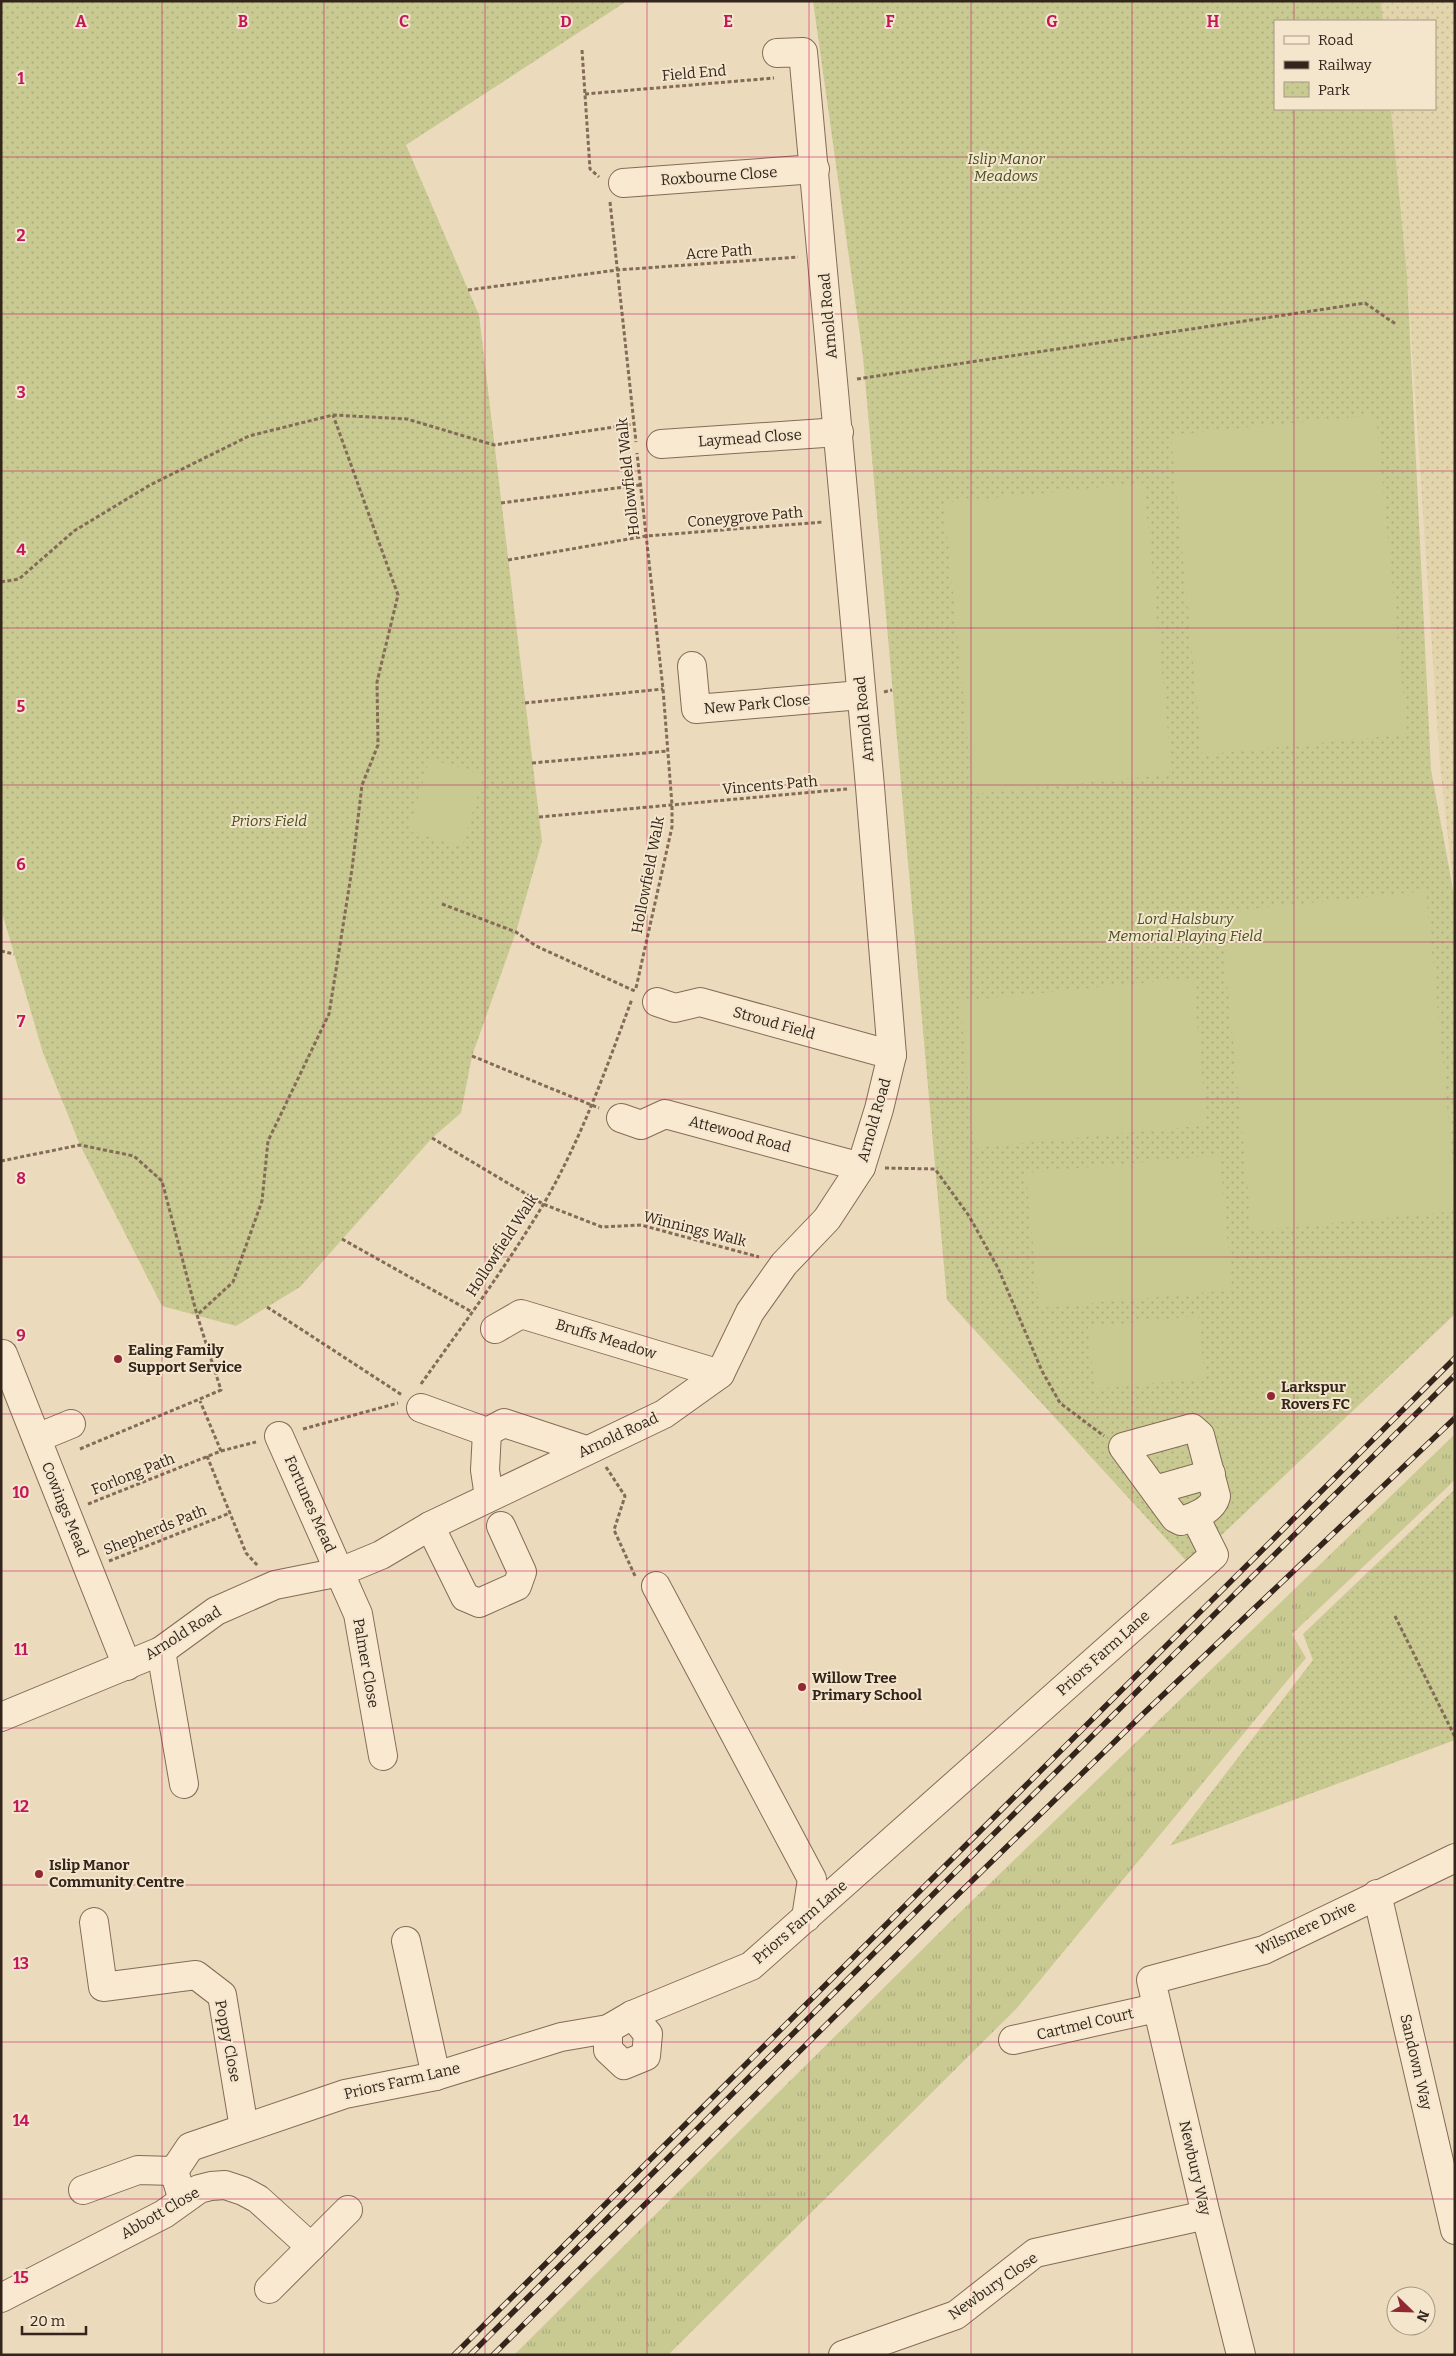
<svg xmlns="http://www.w3.org/2000/svg" width="1456" height="2356" font-family="Bitter,serif">
  <style>
    .farmland { fill: url(#farmland-dots) }
    .grass { fill: url(#grass-tufts) }
    .park { fill: url(#park-dots) }
    .pitch { fill: #c8ca92 }
    .lines { fill: none; stroke-linecap: round; stroke-linejoin: round }
    .minor-casing { stroke: #846b57; stroke-width: 30 }
    .path { stroke: #846b57; stroke-width: 3; stroke-dasharray: 4 2.5; stroke-linecap: butt }
    .minor { stroke: #f8e9d0; stroke-width: 28 }
    .rail-casing { stroke: #33251b; stroke-width: 5.5 }
    .rail { stroke: #f4e5cd; stroke-width: 4; stroke-dasharray: 11; stroke-linecap: butt }
    .grid { fill: none; stroke: #c2185b; stroke-width: 1; stroke-opacity: 0.55 }
    .poi-dot { fill: #922832; stroke: #f4e5cd; stroke-width: 2 }
    .labels { text-anchor: middle; dominant-baseline: central; stroke-width: 4; stroke-linejoin: round; paint-order: stroke }
    .street-label { font-size: 15px; fill: #33251b; stroke: #f4e5cd }
    .park-label { font-size: 15px; font-style: italic; fill: #485022; stroke: #f4e5cd }
    .poi-label { font-size: 15px; font-weight: bold; fill: #33251b; stroke: #f4e5cd; text-anchor: start }
    .grid-label { font-size: 16px; text-anchor: middle; font-weight: bold; fill: #c2185b; stroke: #f4e5cd; stroke-width: 4; stroke-linejoin: round; paint-order: stroke }
  </style>
  <defs>
    <pattern id="farmland-dots" width="8" height="8" patternUnits="userSpaceOnUse" patternTransform="scale(1.25)"><rect width="8" height="8" fill="#e2d4ab"/><path d="M2 2h.1M6 6h.1" fill="none" stroke="#c2b693" stroke-width="1.8" stroke-linecap="round"/></pattern>
    <pattern id="grass-tufts" width="24" height="20" patternUnits="userSpaceOnUse" patternTransform="scale(1.25)"><rect width="24" height="20" fill="#c8ca92"/><path d="M3 7l-1-3M5 7V3M7 7l1-3M15 17l-1-3M17 17v-4M19 17l1-3" fill="none" stroke="#acad7d"/></pattern>
    <pattern id="park-dots" width="8" height="8" patternUnits="userSpaceOnUse" patternTransform="scale(1.25)"><rect width="8" height="8" fill="#c8ca92"/><path d="M2 2h.1M6 6h.1" fill="none" stroke="#acad7d" stroke-width="1.8" stroke-linecap="round"/></pattern>
  </defs>
  <rect width="100%" height="100%" fill="#ecdabd"/>
  <polygon class="farmland" points="1381,1 1455,1 1455,900 1440,765 1407,275 1391,109 1435,109 1435,21 1383,21"/>
  <polygon class="grass" points="1455,1434 1455,1480 1292,1634 1306,1658 1017,2008 668,2355 514,2355 950,1922"/>
  <g class="park">
    <polygon points="1,1 627,1 406,145 479,315 542,841 516,932 472,1056 461,1113 432,1138 300,1287 236,1326 162,1306 80,1145 43,1053 1,909"/>
    <polygon points="813,1 1381,1 1383,21 1275,21 1275,109 1391,109 1407,275 1431,770 1455,900 1455,1314 1190,1565 947,1300 863,357"/>
    <polygon points="1455,1489 1455,1740 1170,1846 1313,1660 1303,1634"/>
  </g>
  <g class="pitch">
    <polygon points="1376,415 1407,734 1202,755 1171,435"/>
    <polygon points="1144,483 1172,774 973,794 944,503"/>
    <polygon points="430,759 484,775 462,847 408,831"/>
    <polygon points="1426,891 1455,1186 1455,1211 1252,1231 1220,912"/>
    <polygon points="1193,978 1207,1125 974,1148 960,1001"/>
    <polygon points="1220,1155 1232,1290 1039,1308 1026,1173"/>
    <polygon points="1198,1316 1205,1378 1095,1389 1088,1327"/>
  </g>
  <g class="lines">
    <g class="minor-casing">
      <g id="minor">
        <polyline points="623,183 815,169"/>
        <polyline points="661,444 839,432"/>
        <polyline points="692,666 696,709 861,695"/>
        <polyline points="657,1002 675,1008 700,1002 892,1055"/>
        <polyline points="621,1118 641,1125 665,1114 861,1167"/>
        <polyline points="495,1329 521,1314 720,1374"/>
        <polyline points="1,1354 3,1354 127,1666"/>
        <polyline points="421,1408 487,1432 504,1423 586,1450"/>
        <path d="M1192,1428L1200,1435L1216,1496C1213,1510 1194,1517 1181,1521L1175,1518L1123,1447Z"/>
        <polyline points="487,1432 485,1470 489,1497"/>
        <polyline points="279,1436 358,1614 383,1756"/>
        <polyline points="37,1438 71,1424"/>
        <polyline points="1155,1490 1211,1474"/>
        <polyline points="430,1526 465,1597 479,1603 517,1586 522,1572 501,1526"/>
        <polyline points="656,1586 812,1879 806,1918"/>
        <polyline points="161,1651 184,1784"/>
        <polyline points="1,1717 161,1651 216,1611 275,1585 340,1572 381,1555 430,1526 664,1414 720,1374 750,1312 784,1264 827,1219 861,1167 879,1109 892,1055 870,787 803,52 777,53"/>
        <polyline points="1377,1894 1455,2230"/>
        <polyline points="94,1922 103,1987 196,1975 222,1995 244,2128"/>
        <polyline points="406,1941 436,2076"/>
        <polyline points="608,2029 608,2050 624,2065 646,2056 648,2034 632,2015"/>
        <polyline points="1013,2040 1156,2008"/>
        <polyline points="83,2190 138,2170 174,2171"/>
        <polyline points="183,2200 174,2171 190,2147 345,2094 436,2076 561,2037 608,2029 632,2015 751,1966 1214,1555 1195,1517"/>
        <polyline points="269,2289 348,2210"/>
        <polyline points="1,2298 164,2214 199,2189 211,2186 225,2185 243,2191 258,2199 311,2247"/>
        <polyline points="843,2355 956,2315 1035,2253 1206,2215"/>
        <polyline points="1241,2355 1206,2215 1151,1980 1264,1950 1455,1858"/>
      </g>
    </g>
    <g class="path">
      <polyline points="582,50 590,169 599,177"/>
      <polyline points="585,94 774,78"/>
      <polyline points="610,202 636,442"/>
      <polyline points="468,290 617,270 798,257"/>
      <polyline points="857,379 1365,303 1397,325"/>
      <polyline points="501,503 640,485"/>
      <polyline points="508,560 646,536 823,522"/>
      <polyline points="1,582 19,579 74,531 150,485 249,436 333,415 407,419 494,445 634,424"/>
      <polyline points="884,692 892,690"/>
      <polyline points="525,703 663,689"/>
      <polyline points="532,763 668,751"/>
      <polyline points="539,817 847,789"/>
      <polyline points="442,904 516,932 536,946 637,992"/>
      <polyline points="1,951 14,954"/>
      <polyline points="636,988 672,827 672,805 663,689 637,453"/>
      <polyline points="472,1056 599,1108"/>
      <polyline points="432,1138 543,1204 602,1227 641,1225 759,1257"/>
      <polyline points="1,1161 80,1145 134,1156 162,1181 197,1315"/>
      <polyline points="885,1168 935,1169 969,1216 998,1268 1042,1371 1060,1403 1104,1436"/>
      <polyline points="342,1239 472,1312"/>
      <polyline points="267,1307 402,1395"/>
      <path d="M421,1384C463,1325 506,1267 543,1205C581,1140 606,1069 632,999"/>
      <polyline points="303,1429 398,1403"/>
      <polyline points="80,1449 221,1390 197,1315 233,1282 262,1201 268,1141 329,1014 352,869 362,785 378,745 377,682 398,595 333,415"/>
      <polyline points="221,1451 256,1442"/>
      <polyline points="207,1456 246,1553 258,1566"/>
      <polyline points="606,1467 625,1496 614,1530 635,1576"/>
      <polyline points="88,1504 221,1451 200,1401"/>
      <polyline points="109,1561 230,1513"/>
      <polyline points="1395,1616 1455,1737"/>
    </g>
    <use href="#minor" class="minor"/>
    <g class="rail-casing">
      <g id="rail">
        <polyline points="454,2355 1455,1358"/>
        <polyline points="470,2355 1455,1375"/>
        <polyline points="493,2355 940,1912 1143,1714 1455,1418"/>
      </g>
    </g>
    <use href="#rail" class="rail"/>
  </g>
  <path class="grid" d="M162,1V2355M324,1V2355M485,1V2355M647,1V2355M809,1V2355M971,1V2355M1132,1V2355M1294,1V21M1294,109V2355M1,157H1455M1,314H1455M1,471H1455M1,628H1455M1,785H1455M1,942H1455M1,1099H1455M1,1257H1455M1,1414H1455M1,1571H1455M1,1728H1455M1,1885H1455M1,2042H1455M1,2199H1455"/>
  <g class="poi-dot">
    <circle cx="118" cy="1359" r="5"/>
    <circle cx="1271" cy="1396" r="5"/>
    <circle cx="802" cy="1687" r="5"/>
    <circle cx="39" cy="1874" r="5"/>
  </g>
  <g class="labels">
    <g class="street-label">
      <text transform="translate(694 73) rotate(-5)">Field End</text>
      <text transform="translate(719 176) rotate(-4)">Roxbourne Close</text>
      <text transform="translate(719 252) rotate(-4)">Acre Path</text>
      <text transform="translate(828 316) rotate(-95)">Arnold Road</text>
      <text transform="translate(750 438) rotate(-4)">Laymead Close</text>
      <text transform="translate(628 477) rotate(-96)">Hollowfield Walk</text>
      <text transform="translate(745 517) rotate(-5)">Coneygrove Path</text>
      <text transform="translate(757 704) rotate(-5)">New Park Close</text>
      <text transform="translate(864 719) rotate(-96)">Arnold Road</text>
      <text transform="translate(770 785) rotate(-5)">Vincents Path</text>
      <text transform="translate(648 875) rotate(-79)">Hollowfield Walk</text>
      <text transform="translate(774 1023) rotate(16)">Stroud Field</text>
      <text transform="translate(874 1120) rotate(-74)">Arnold Road</text>
      <text transform="translate(740 1134) rotate(15)">Attewood Road</text>
      <text transform="translate(695 1229) rotate(14)">Winnings Walk</text>
      <text transform="translate(502 1245) rotate(-57)">Hollowfield Walk</text>
      <text transform="translate(606 1339) rotate(17)">Bruffs Meadow</text>
      <text transform="translate(618 1435) rotate(-25)">Arnold Road</text>
      <text transform="translate(133 1474) rotate(-22)">Forlong Path</text>
      <text transform="translate(310 1504) rotate(66)">Fortunes Mead</text>
      <text transform="translate(65 1509) rotate(68)">Cowings Mead</text>
      <text transform="translate(155 1530) rotate(-22)">Shepherds Path</text>
      <text transform="translate(183 1633) rotate(-32)">Arnold Road</text>
      <text transform="translate(1103 1653) rotate(-42)">Priors Farm Lane</text>
      <text transform="translate(366 1663) rotate(80)">Palmer Close</text>
      <text transform="translate(800 1922) rotate(-41)">Priors Farm Lane</text>
      <text transform="translate(1306 1928) rotate(-25)">Wilsmere Drive</text>
      <text transform="translate(1085 2024) rotate(-13)">Cartmel Court</text>
      <text transform="translate(228 2041) rotate(79)">Poppy Close</text>
      <text transform="translate(1416 2062) rotate(77)">Sandown Way</text>
      <text transform="translate(402 2081) rotate(-13)">Priors Farm Lane</text>
      <text transform="translate(1195 2168) rotate(77)">Newbury Way</text>
      <text transform="translate(160 2213) rotate(-30)">Abbott Close</text>
      <text transform="translate(993 2286) rotate(-35)">Newbury Close</text>
    </g>
    <g class="park-label">
      <text x="1006" y="159">Islip Manor<tspan x="1006" dy="17">Meadows</tspan></text>
      <text x="269" y="821">Priors Field</text>
      <text x="1185" y="919">Lord Halsbury<tspan x="1185" dy="17">Memorial Playing Field</tspan></text>
    </g>
    <g class="poi-label">
      <text x="128" y="1350">Ealing Family<tspan x="128" dy="17">Support Service</tspan></text>
      <text x="1281" y="1387">Larkspur<tspan x="1281" dy="17">Rovers FC</tspan></text>
      <text x="812" y="1678">Willow Tree<tspan x="812" dy="17">Primary School</tspan></text>
      <text x="49" y="1865">Islip Manor<tspan x="49" dy="17">Community Centre</tspan></text>
    </g>
  </g>
  <g class="grid-label">
    <text x="81" y="27">A</text>
    <text x="243" y="27">B</text>
    <text x="404" y="27">C</text>
    <text x="566" y="27">D</text>
    <text x="728" y="27">E</text>
    <text x="890" y="27">F</text>
    <text x="1052" y="27">G</text>
    <text x="1213" y="27">H</text>
    <text x="21" y="84">1</text>
    <text x="21" y="241">2</text>
    <text x="21" y="398">3</text>
    <text x="21" y="555">4</text>
    <text x="21" y="712">5</text>
    <text x="21" y="870">6</text>
    <text x="21" y="1027">7</text>
    <text x="21" y="1184">8</text>
    <text x="21" y="1341">9</text>
    <text x="21" y="1498">10</text>
    <text x="21" y="1655">11</text>
    <text x="21" y="1812">12</text>
    <text x="21" y="1969">13</text>
    <text x="21" y="2126">14</text>
    <text x="21" y="2283">15</text>
  </g>
  <rect width="1456" height="2356" fill="none" stroke="#33251b" stroke-width="5"/>
  <rect x="1274" y="20" width="162" height="90" fill="#f4e5cd" stroke="#a79886"/>
  <rect x="1284" y="36" width="25" height="8" fill="#f8e9d0" stroke="#a79886"/>
  <text x="1318" y="45" font-size="15" fill="#33251b">Road</text>
  <rect x="1284" y="61" width="25" height="8" fill="#33251b" stroke="#a79886"/>
  <text x="1318" y="70" font-size="15" fill="#33251b">Railway</text>
  <rect x="1284" y="82" width="25" height="15" fill="url(#park-dots)" stroke="#a79886"/>
  <text x="1318" y="95" font-size="15" fill="#33251b">Park</text>
  <g transform="translate(1411 2311) rotate(113)"><circle r="24" fill="#f4e5cd" stroke="#a79886"/>
  <path d="M0-4L9 19L0 12L-9 19Z" fill="#922832"/>
  <text y="-8" font-size="14" font-weight="bold" text-anchor="middle" fill="#33251b">N</text>
  </g>
  <path d="M22 2326v8h64v-8" fill="none" stroke="#33251b" stroke-width="2.5"/>
  <text x="30" y="2326" font-size="15" fill="#33251b" stroke="#f4e5cd" stroke-width="4" paint-order="stroke">20 m</text>
</svg>
